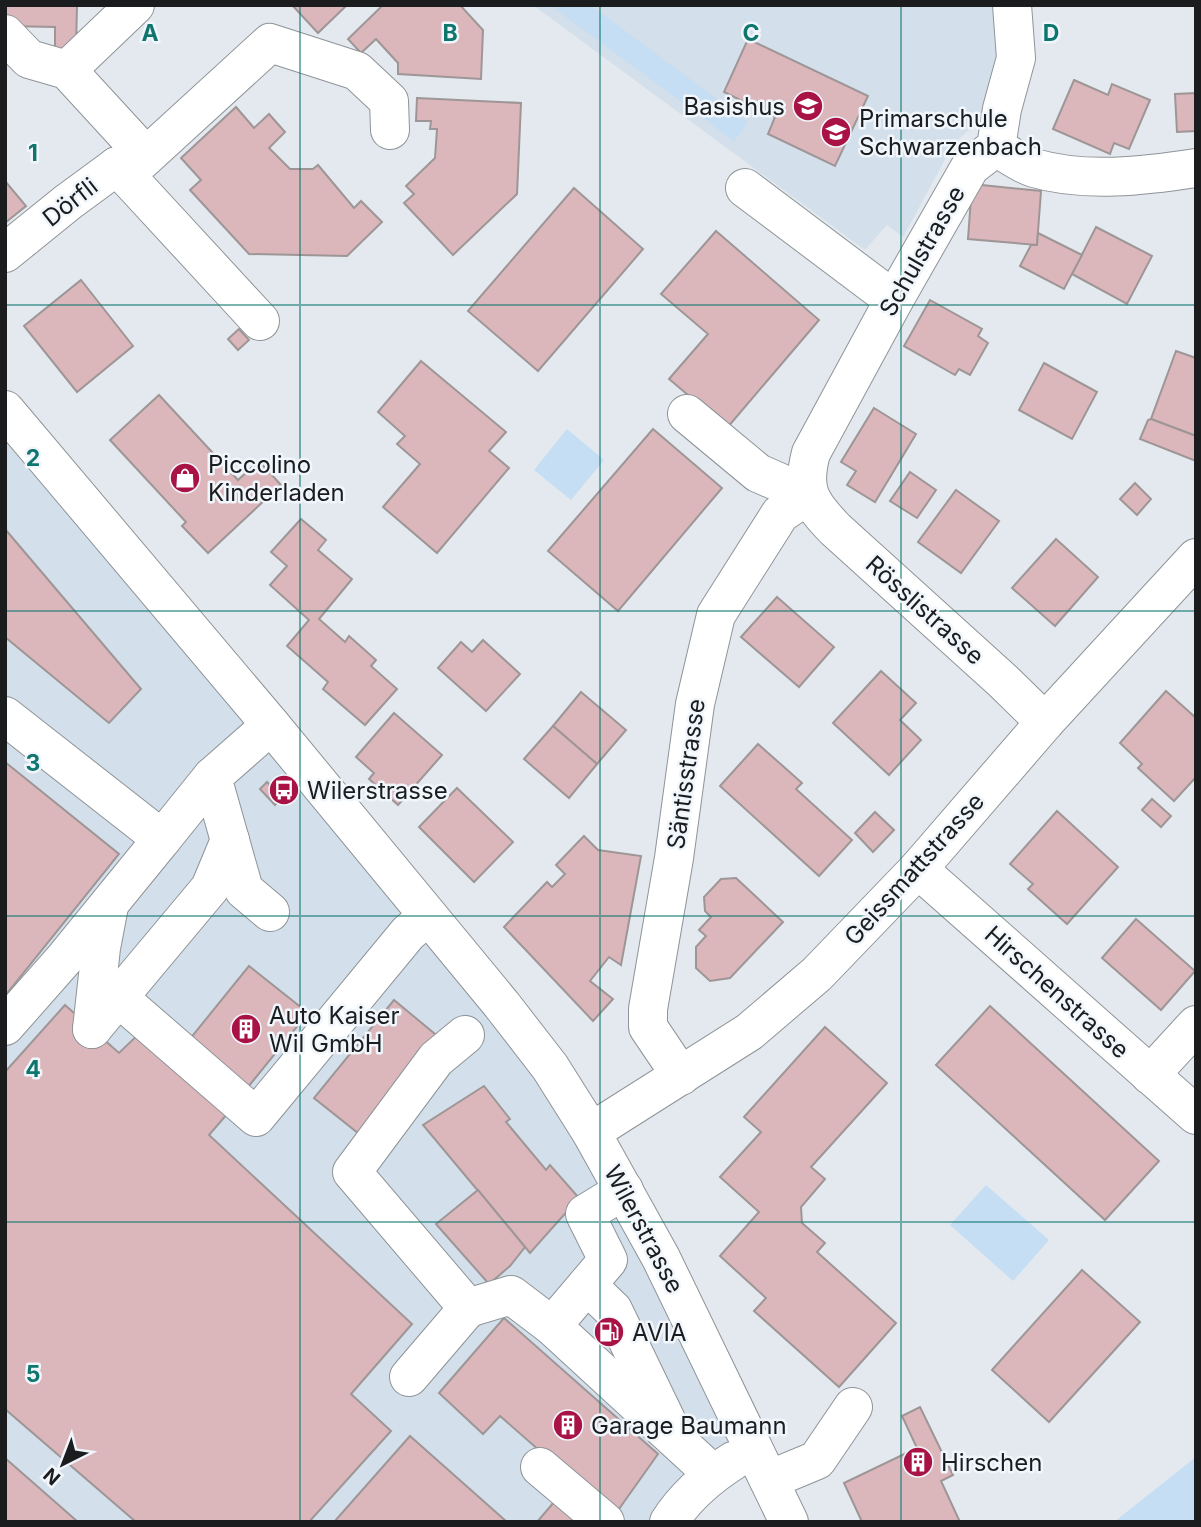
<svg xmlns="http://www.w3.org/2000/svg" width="1201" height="1527" font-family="Inter,sans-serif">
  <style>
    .built { fill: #d3dfea }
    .green { fill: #c5def3 }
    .building { fill: #dbb7bc; stroke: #9e9696; stroke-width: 2 }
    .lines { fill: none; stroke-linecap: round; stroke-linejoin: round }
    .minor-casing { stroke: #8e9498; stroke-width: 40 }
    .major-casing { stroke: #8e9498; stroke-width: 40 }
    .minor { stroke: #fff; stroke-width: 38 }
    .major { stroke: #fff; stroke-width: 38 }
    .grid { fill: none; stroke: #0f766e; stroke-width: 2; stroke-opacity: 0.55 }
    .labels { text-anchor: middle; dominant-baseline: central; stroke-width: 5; stroke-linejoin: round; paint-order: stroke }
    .poi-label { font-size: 24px; fill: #1a1c1e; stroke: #f0f6fb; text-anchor: start }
    .street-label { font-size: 24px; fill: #1a1c1e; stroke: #f0f6fb }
    .grid-label { font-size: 23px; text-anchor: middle; font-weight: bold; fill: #0f766e; stroke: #f0f6fb; stroke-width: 5; stroke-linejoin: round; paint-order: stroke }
  </style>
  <rect width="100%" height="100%" fill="#e3e9ee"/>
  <g class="built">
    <polygon points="533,5 993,5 998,66 981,120 954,143 903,237 887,225 865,250"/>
    <polygon points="5,410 502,1005 754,1452 669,1522 5,1522"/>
  </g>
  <g class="green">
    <polygon points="550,5 590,5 748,122 734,141"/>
    <polygon points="567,429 604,460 571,500 534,470"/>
    <polygon points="986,1185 1049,1240 1013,1281 950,1225"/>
    <polygon points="1196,1457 1196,1522 1114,1522"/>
  </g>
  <g class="building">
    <polygon points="5,5 77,5 76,49 55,49 55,27 6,26"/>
    <polygon points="292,5 347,5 318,33"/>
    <polygon points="383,5 460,5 483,30 481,79 398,74 398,63 376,39 361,53 348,39"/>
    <polygon points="748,39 868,96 835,166 768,134 775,117 724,92"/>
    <polygon points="1074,80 1108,95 1112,84 1150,100 1129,149 1114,143 1110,154 1053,129"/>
    <polygon points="1196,93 1196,131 1177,132 1175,94"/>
    <polygon points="417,98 521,103 517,194 453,255 404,203 414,194 406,186 435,158 437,129 430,129 431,121 416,121"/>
    <polygon points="236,107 254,128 269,114 285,132 269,148 290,169 313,169 318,165 354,208 361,201 382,222 347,256 249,254 190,190 201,180 181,158"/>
    <polygon points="5,181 26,206 5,223"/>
    <polygon points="972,184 1041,191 1037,245 968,239"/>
    <polygon points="574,188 643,249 538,371 468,311"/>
    <polygon points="1096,227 1152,256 1127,304 1072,274"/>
    <polygon points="716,231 819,320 727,428 669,379 708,334 661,294"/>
    <polygon points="1038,233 1082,255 1064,289 1020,266 1031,245 1037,245"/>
    <polygon points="81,280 133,346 77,392 24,326"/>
    <polygon points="930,300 982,329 978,336 988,343 970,375 959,369 955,375 904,346"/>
    <polygon points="239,329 249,340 238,350 228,339"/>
    <polygon points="1176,351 1196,358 1196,436 1151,419"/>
    <polygon points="421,361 506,432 489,451 509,468 437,553 383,507 420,464 397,444 405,436 378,412"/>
    <polygon points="1044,363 1097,392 1072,439 1019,410"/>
    <polygon points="159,395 238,480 259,461 281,485 208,553 182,526 186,522 110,440"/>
    <polygon points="874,408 916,434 875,502 847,485 856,471 841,462"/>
    <polygon points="1151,419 1196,436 1196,461 1140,439 1148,420"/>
    <polygon points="653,429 722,488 618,611 548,551"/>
    <polygon points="910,472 936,490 917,518 890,501"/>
    <polygon points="1135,483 1151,499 1137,515 1120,499"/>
    <polygon points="956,490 999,521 961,573 918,542"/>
    <polygon points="301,519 326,540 318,550 352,579 319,619 345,642 349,636 376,660 371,666 397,689 365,725 323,689 328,682 287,646 309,620 270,585 287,566 271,552"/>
    <polygon points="5,529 141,689 109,723 5,637"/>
    <polygon points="1056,539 1098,577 1055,626 1012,588"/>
    <polygon points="777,597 834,647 799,687 741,637"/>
    <polygon points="483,640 520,674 486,711 438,668 461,642 472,652"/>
    <polygon points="881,671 916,703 900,720 921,740 889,775 833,723"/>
    <polygon points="1166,691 1196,718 1196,777 1174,801 1138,768 1142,764 1120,743"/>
    <polygon points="581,692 626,730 597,764 553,726"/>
    <polygon points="394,713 442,755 398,805 369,779 374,773 356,757"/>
    <polygon points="553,726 597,764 569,798 524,759"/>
    <polygon points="758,744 802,783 796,789 852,840 819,876 720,786"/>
    <polygon points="5,762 119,854 5,996"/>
    <polygon points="267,782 282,798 275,805 260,789"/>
    <polygon points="457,788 513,842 474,882 419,827"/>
    <polygon points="1152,799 1171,816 1161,827 1142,810"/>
    <polygon points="1057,811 1118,867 1067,924 1028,889 1033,884 1010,864"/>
    <polygon points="875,812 894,830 873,852 855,833"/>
    <polygon points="584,836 598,850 641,856 621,965 609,957 590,981 613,999 593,1021 504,927 547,882 552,887 565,874 556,865"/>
    <polygon points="736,878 783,922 730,978 710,981 696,968 696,947 706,936 699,930 711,917 705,911 704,897 721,879"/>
    <polygon points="1136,919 1195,971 1161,1010 1102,958"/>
    <polygon points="249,966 308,1013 244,1092 185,1045"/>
    <polygon points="394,1000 441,1039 363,1137 314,1098"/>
    <polygon points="65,1005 119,1053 145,1028 234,1106 209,1135 412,1324 351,1394 391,1431 309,1522 136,1522 5,1409 5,1072"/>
    <polygon points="990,1006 1159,1161 1105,1220 936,1065"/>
    <polygon points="825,1027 887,1083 811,1167 825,1179 801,1207 802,1223 825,1243 817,1252 896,1323 839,1387 754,1311 766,1298 720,1256 759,1212 720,1177 761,1132 744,1117"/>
    <polygon points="484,1086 510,1119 506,1122 546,1170 550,1165 579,1198 530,1253 423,1125"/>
    <polygon points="478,1190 525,1247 510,1266 489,1284 436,1224"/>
    <polygon points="1082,1270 1140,1322 1049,1422 992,1370"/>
    <polygon points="504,1318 658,1454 614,1516 500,1416 483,1434 439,1393"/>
    <polygon points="920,1407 953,1475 941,1481 960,1522 862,1522 844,1483 917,1448 902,1416"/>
    <polygon points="410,1436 507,1522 334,1522"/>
    <polygon points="5,1458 78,1522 5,1522"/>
    <polygon points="560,1495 591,1522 537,1522"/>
  </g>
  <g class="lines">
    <g class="minor-casing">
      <g id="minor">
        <path d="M1012,5L1016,58L1002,109L996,147L970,167L894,300L811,453C801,490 810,503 835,529L1003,681L1045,722"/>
        <polyline points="5,34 29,59 67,70 146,156"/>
        <polyline points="67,70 135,5"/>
        <path d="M996,147C1008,154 1021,164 1034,168C1085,183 1144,176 1196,168"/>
        <polyline points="117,166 260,321"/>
        <polyline points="745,188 894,300"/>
        <polyline points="5,253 68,202 117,166 141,161 270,43 357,71 389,101 390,130"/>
        <polyline points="687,414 758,473 808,495"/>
        <polyline points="5,716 162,839 212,777 271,725"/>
        <polyline points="212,777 244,890 270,912"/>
        <polyline points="918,869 1196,1115"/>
        <polyline points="119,998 256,1117 408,933 428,916"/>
        <polyline points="5,1026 65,958 162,839"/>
        <polyline points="92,1029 210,888 230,840"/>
        <polyline points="92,1029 101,948 109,906"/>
        <polyline points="465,1035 436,1059 352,1172 468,1308 511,1295 552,1326 608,1260 585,1214 624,1190"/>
        <polyline points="1150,1075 1196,1025"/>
        <polyline points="681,1076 648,1027 648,1009 674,858 695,704 716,615 780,514 808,495"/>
        <polyline points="591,1132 749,1032 817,974 918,869 1045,722 1196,558"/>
        <polyline points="587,1285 613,1310 666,1420"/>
        <polyline points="552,1326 713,1474"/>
        <polyline points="409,1377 468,1308"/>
        <polyline points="540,1467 605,1522"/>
        <polyline points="769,1480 817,1460 853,1407"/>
        <path d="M669,1522C685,1497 708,1477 733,1461"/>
      </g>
    </g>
    <g class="major-casing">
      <polyline id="major" points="5,410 271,725 502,1005 550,1067 591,1132 661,1258 789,1522"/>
    </g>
    <use href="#minor" class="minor"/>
    <use href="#major" class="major"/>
  </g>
  <path class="grid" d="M300,5V1522M600,5V1522M901,5V1522M5,305H1196M5,611H1196M5,916H1196M5,1222H1196"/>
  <defs>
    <g id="school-disc" transform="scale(1.575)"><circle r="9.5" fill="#a81244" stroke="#f0f6fb"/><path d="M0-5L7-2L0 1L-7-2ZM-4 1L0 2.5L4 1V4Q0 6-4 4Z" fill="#fff"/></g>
    <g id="shop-disc" transform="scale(1.575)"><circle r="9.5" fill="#a81244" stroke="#f0f6fb"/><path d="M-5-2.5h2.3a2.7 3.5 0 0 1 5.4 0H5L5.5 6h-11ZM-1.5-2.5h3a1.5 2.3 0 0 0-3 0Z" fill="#fff"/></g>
    <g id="bus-disc" transform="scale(1.575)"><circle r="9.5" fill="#a81244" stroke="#f0f6fb"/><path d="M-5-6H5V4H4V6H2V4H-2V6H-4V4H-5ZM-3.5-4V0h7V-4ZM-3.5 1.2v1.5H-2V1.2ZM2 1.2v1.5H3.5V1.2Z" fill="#fff"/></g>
    <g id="building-disc" transform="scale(1.575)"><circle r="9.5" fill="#a81244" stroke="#f0f6fb"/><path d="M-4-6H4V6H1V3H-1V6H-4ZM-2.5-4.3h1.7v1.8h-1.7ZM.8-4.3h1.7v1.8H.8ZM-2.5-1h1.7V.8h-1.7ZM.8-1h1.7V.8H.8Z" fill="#fff"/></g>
    <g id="fuel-disc" transform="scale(1.575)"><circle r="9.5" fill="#a81244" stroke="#f0f6fb"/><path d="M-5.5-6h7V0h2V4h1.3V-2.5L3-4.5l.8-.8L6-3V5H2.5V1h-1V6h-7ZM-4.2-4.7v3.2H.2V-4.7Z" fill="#fff"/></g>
  </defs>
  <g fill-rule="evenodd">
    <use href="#school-disc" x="808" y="106"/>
    <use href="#school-disc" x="836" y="132"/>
    <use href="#shop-disc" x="185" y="478"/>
    <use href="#bus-disc" x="284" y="790"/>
    <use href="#building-disc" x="246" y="1029"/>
    <use href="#fuel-disc" x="609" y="1332"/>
    <use href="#building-disc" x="568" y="1425"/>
    <use href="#building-disc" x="918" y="1462"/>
  </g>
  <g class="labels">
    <g class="poi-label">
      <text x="785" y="106" text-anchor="end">Basishus</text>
      <text x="859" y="118">Primarschule<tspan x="859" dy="28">Schwarzenbach</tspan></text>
      <text x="208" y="464">Piccolino<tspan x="208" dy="28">Kinderladen</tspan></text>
      <text x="307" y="790">Wilerstrasse</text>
      <text x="269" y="1015">Auto Kaiser<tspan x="269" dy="28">Wil GmbH</tspan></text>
      <text x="632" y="1332">AVIA</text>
      <text x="591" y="1425">Garage Baumann</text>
      <text x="941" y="1462">Hirschen</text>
    </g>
    <g class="street-label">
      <text transform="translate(70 202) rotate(-38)">Dörfli</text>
      <text transform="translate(922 251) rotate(-60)">Schulstrasse</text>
      <text transform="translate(925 610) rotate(42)">Rösslistrasse</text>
      <text transform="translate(686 774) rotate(-82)">Säntisstrasse</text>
      <text transform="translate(914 869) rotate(-48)">Geissmattstrasse</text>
      <text transform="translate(1057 992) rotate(42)">Hirschenstrasse</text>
      <text transform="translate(644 1229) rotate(62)">Wilerstrasse</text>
    </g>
  </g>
  <g class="grid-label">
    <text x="150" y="41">A</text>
    <text x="450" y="41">B</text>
    <text x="751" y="41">C</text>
    <text x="1051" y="41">D</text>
    <text x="33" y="161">1</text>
    <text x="33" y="466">2</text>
    <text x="33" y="771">3</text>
    <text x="33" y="1077">4</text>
    <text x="33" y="1382">5</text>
  </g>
  <rect width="1201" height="1527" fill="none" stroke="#1a1c1e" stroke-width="14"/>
  <g transform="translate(63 1464) rotate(222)" stroke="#f0f6fb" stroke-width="5" paint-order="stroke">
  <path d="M0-5L12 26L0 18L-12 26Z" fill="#1a1c1e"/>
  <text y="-10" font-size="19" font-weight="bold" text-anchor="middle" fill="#1a1c1e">N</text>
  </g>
</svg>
